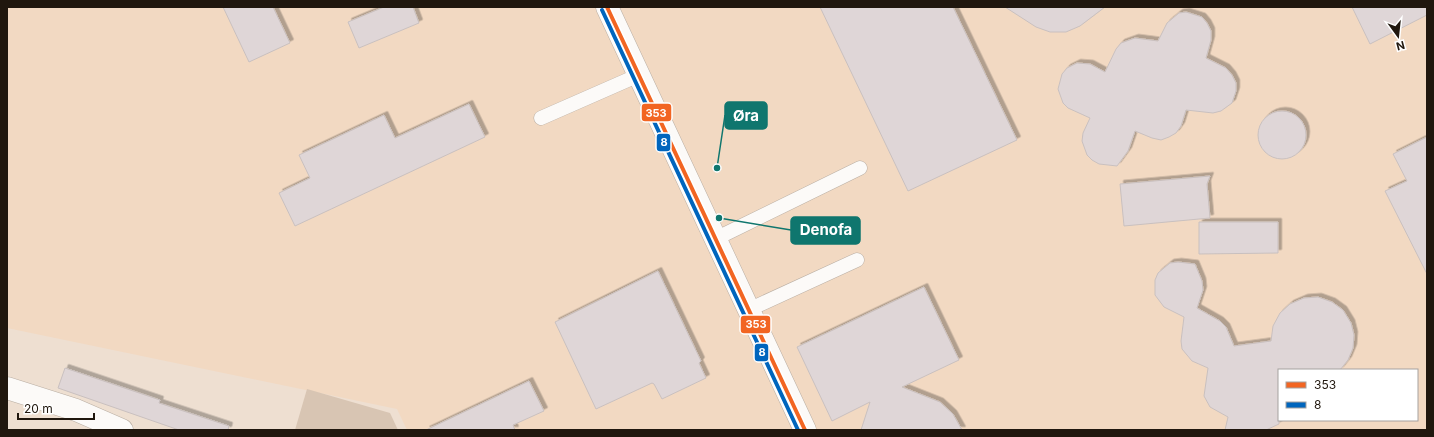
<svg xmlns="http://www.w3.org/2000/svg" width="1434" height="437" font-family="Inter,sans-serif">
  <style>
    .built { fill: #f2d9c2; fill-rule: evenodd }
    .green { fill: #d8c5b3 }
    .building { fill: #dfd6d7; stroke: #c9c0bf; filter: url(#shadow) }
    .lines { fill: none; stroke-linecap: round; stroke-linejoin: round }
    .service-casing { stroke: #b9aea3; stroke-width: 15 }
    .minor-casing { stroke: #b9aea3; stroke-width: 23 }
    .tertiary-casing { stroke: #b9aea3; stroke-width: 23 }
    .service { stroke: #fcfaf8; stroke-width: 14 }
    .minor { stroke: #fcfaf8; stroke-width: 22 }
    .tertiary { stroke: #fcfaf8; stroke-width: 22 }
    .bus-1-casing { stroke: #fff; stroke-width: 7 }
    .bus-2-casing { stroke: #fff; stroke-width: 7 }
    .bus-1 { stroke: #f26522; stroke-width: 4 }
    .bus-2 { stroke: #0065bd; stroke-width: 4 }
    .leader { fill: none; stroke: #0f766e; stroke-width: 1.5 }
    .callout-dot { fill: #0f766e; stroke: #fff; stroke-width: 1.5 }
    .callout { fill: #0f766e; stroke: #0f766e; stroke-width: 1.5 }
    .callout-label { font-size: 15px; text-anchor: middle; font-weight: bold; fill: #fff }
    .line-badge { stroke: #fff; stroke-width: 1.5 }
    .badge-label { font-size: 11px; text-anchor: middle; font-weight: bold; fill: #fff }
  </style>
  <defs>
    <filter id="shadow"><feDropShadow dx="3.5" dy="-3.5" stdDeviation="0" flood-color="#0004"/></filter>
  </defs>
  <rect width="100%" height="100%" fill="#eedfd1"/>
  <path class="built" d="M7,7H1427V430H407L397,409L7,328ZM1279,370H1417V420H1279Z"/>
  <polygon class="green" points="307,389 390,413 398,430 295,430"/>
  <g class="building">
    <polygon points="223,7 273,7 290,43 249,62"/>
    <polygon points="384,7 413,7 419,23 359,48 348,22"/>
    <polygon points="820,7 953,7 1017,140 908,191"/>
    <polygon points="1005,7 1105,7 1080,26 1066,32 1050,32 1036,27"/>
    <polygon points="1352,7 1427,7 1427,15 1370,44"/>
    <polygon points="1186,12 1202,17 1207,23 1211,31 1211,40 1206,58 1226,68 1232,75 1236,83 1236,91 1232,103 1221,111 1213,113 1186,110 1181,126 1176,133 1169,137 1161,140 1152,138 1135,131 1128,151 1117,166 1099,164 1092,160 1087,155 1082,141 1083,133 1090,118 1068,108 1063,103 1058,89 1062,74 1067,68 1077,63 1090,64 1105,72 1116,49 1121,43 1135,38 1158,41 1167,23 1179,13"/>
    <polygon points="469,104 485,137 295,226 279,193 310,178 299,155 384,115 395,138"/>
    <circle cx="1282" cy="135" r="24"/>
    <polygon points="1427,137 1427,274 1385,191 1407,181 1393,154"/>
    <polygon points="1210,176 1207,184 1210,218 1124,226 1120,184"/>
    <polygon points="1199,222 1278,222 1278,253 1199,254"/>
    <polygon points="1178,262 1195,264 1202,281 1203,290 1197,308 1220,321 1226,327 1234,346 1271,341 1273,326 1280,313 1290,304 1304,298 1318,297 1332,302 1343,310 1351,323 1354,335 1353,348 1348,360 1340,370 1279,370 1279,424 1266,430 1225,430 1228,417 1210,407 1204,396 1208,368 1192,361 1182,349 1181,341 1184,317 1164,307 1155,295 1155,280 1158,273 1170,263"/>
    <polygon points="658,271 701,361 699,363 706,378 662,399 654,384 652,383 596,409 555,322"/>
    <polygon points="924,287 959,360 902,387 940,402 953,414 962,430 861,430 870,402 832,421 797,347"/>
    <polygon points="65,368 160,400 159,403 229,426 228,430 179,430 58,388"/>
    <polygon points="529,381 544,411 513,425 515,430 426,430"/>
  </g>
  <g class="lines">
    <g class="service-casing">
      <g id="service">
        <polyline points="541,118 639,75"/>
        <polyline points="715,239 860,168"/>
        <polyline points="748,310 857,260"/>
      </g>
    </g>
    <g class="minor-casing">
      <polyline id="minor" points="7,388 76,410 122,430"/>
    </g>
    <g class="tertiary-casing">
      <polyline id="tertiary" points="607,7 805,430"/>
    </g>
    <use href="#service" class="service"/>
    <use href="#minor" class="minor"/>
    <use href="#tertiary" class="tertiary"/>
    <g class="bus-1-casing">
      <polyline id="bus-1" points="607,7 805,430"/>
    </g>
    <g class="bus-2-casing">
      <polyline id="bus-2" points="602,10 798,430"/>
    </g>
    <use href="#bus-1" class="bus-1"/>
    <use href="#bus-2" class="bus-2"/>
  </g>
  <path class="leader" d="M717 168L725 115M719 218L791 230"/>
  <g class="callout-dot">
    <circle cx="717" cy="168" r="4"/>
    <circle cx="719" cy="218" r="4"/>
  </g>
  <g class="callout">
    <rect x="725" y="102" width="42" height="27" rx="4"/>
    <rect x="791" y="217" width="69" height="27" rx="4"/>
  </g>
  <g class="callout-label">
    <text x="746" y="121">Øra</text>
    <text x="826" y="235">Denofa</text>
  </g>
  <g class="line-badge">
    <rect x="641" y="103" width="31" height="19" rx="4" fill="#f26522"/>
    <rect x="656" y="133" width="15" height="19" rx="4" fill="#0065bd"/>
    <rect x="740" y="315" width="31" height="19" rx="4" fill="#f26522"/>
    <rect x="754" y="343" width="15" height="19" rx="4" fill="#0065bd"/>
  </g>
  <g class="badge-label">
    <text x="656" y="117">353</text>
    <text x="664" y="146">8</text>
    <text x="756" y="328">353</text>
    <text x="762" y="356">8</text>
  </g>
  <rect width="1434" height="437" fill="none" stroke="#20170e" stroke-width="16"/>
  <rect x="1278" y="369" width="140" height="52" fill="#ffffff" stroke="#a6a29f"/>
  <rect x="1286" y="382" width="20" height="6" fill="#f26522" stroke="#a6a29f"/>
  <text x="1314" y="389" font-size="12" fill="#20170e">353</text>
  <rect x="1286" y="402" width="20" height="6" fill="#0065bd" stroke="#a6a29f"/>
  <text x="1314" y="409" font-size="12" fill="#20170e">8</text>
  <g transform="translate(1398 36) rotate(165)" stroke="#ffffff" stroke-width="3" paint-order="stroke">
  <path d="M0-3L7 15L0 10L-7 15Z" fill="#20170e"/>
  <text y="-6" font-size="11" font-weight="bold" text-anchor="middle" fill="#20170e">N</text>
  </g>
  <path d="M18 413v6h76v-6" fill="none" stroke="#20170e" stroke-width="2"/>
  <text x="24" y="413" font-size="12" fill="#20170e" stroke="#ffffff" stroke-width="3" paint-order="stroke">20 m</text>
</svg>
